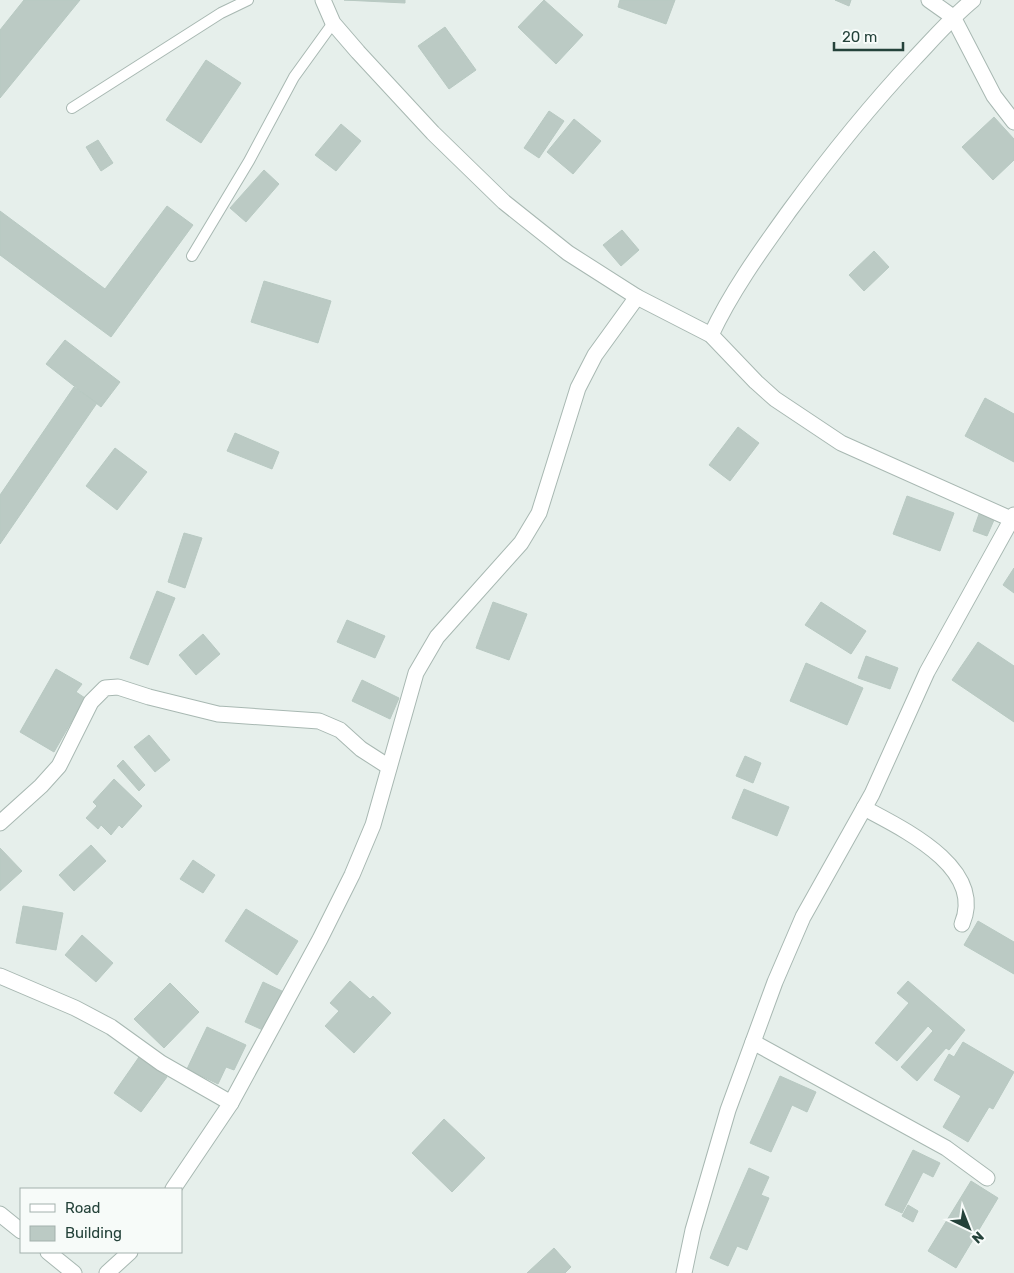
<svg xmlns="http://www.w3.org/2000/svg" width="1014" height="1273" font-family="Rubik,sans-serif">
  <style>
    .building { fill: #bbcac4; stroke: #b8c9c2 }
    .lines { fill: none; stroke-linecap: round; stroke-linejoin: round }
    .lane-casing { stroke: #a8b8b2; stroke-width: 12 }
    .street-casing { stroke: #a8b8b2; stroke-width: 17 }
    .lane { stroke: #fff; stroke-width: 10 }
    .street { stroke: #fff; stroke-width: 15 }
  </style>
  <rect width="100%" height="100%" fill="#e6efeb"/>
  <g class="building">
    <polygon points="24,0 80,0 0,98 0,30"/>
    <polygon points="344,0 405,0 405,3"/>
    <polygon points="544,0 583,35 556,64 518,27"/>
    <polygon points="620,0 675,0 666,24 618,7"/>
    <polygon points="835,0 851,0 849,6"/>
    <polygon points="445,27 476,70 449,89 418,46"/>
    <polygon points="206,60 241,83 201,143 166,120"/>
    <polygon points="549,111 564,121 539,158 524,148"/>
    <polygon points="994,117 1014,139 1014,160 993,180 962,147"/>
    <polygon points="574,119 601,141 573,174 547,152"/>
    <polygon points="341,124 361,141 336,171 315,155"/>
    <polygon points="98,140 113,163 101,171 86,147"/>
    <polygon points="264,170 279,184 246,222 230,208"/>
    <polygon points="167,206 193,225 111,337 0,255 0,211 105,289"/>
    <polygon points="622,230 639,250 621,266 603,245"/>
    <polygon points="874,251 889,267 864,291 849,275"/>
    <polygon points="264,281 331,301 318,343 251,322"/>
    <polygon points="65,340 120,382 101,407 46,364"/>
    <polygon points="74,387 97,403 0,544 0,495"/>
    <polygon points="985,398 1014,414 1014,462 965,436"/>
    <polygon points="738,427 759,443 730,481 709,465"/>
    <polygon points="235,433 279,452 272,469 227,451"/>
    <polygon points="115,448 147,472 117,510 86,486"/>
    <polygon points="907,496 954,513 940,551 893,534"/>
    <polygon points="979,514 994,520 987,536 973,531"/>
    <polygon points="184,533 202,538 185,588 168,582"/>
    <polygon points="1014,568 1014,593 1003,585"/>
    <polygon points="157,591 175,598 148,665 130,658"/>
    <polygon points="493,602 527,614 509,660 476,648"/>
    <polygon points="821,602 866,631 851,654 805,625"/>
    <polygon points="347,620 385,636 375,658 337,642"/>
    <polygon points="203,634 220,654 196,675 179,655"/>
    <polygon points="978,642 1014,666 1014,722 952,680"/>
    <polygon points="866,656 898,668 890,689 858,678"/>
    <polygon points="806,663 863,688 847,725 790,701"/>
    <polygon points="56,669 82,684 76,692 85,698 54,752 20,732"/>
    <polygon points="362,680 399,698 390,719 352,701"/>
    <polygon points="149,735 170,760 155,772 134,747"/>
    <polygon points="745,756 761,763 753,783 736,776"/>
    <polygon points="123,760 145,785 139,791 117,766"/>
    <polygon points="114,779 142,806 122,828 119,825 111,835 101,825 98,829 86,818 97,806 93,802"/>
    <polygon points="744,789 789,807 777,836 732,818"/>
    <polygon points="91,845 106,861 74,891 59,875"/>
    <polygon points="0,848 22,871 0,891"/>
    <polygon points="193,860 215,875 203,893 180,879"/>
    <polygon points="23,906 63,913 56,950 16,943"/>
    <polygon points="246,909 298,941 277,975 225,941"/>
    <polygon points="978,921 1014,942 1014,974 964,945"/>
    <polygon points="82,935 113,963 96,982 65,955"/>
    <polygon points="350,981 370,999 373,996 391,1013 354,1053 325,1026 339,1011 330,1003"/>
    <polygon points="908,981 965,1030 949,1050 946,1048 917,1081 901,1067 933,1031 928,1026 897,1061 875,1043 909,1003 897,993"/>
    <polygon points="263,982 284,992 265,1031 245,1022"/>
    <polygon points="170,983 199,1012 164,1048 134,1019"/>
    <polygon points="207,1027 246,1045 234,1070 226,1067 218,1084 187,1069"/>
    <polygon points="963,1042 1014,1072 993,1109 989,1107 968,1142 943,1127 961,1096 934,1080 949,1054 954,1057"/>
    <polygon points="139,1057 167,1077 141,1112 114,1093"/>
    <polygon points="780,1076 816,1092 807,1112 792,1105 771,1152 750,1143"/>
    <polygon points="444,1119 485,1158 452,1192 412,1153"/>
    <polygon points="913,1150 940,1163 933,1177 923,1172 902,1213 885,1205"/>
    <polygon points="749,1168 769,1177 761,1195 769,1198 747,1250 737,1246 728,1266 710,1258"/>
    <polygon points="971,1181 998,1198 956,1268 928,1251"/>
    <polygon points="908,1205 918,1211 913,1222 902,1216"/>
    <polygon points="554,1248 571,1267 565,1273 527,1273"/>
  </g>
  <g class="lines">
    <g class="lane-casing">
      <g id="lane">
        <polyline points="72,108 221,13 248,0"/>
        <polyline points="192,256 249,161 294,77 333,23"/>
      </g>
    </g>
    <g class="street-casing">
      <g id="street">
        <polyline points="323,0 333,23 358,52 433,133 504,202 568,253 637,297 711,335 756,382 775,399 841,443 1011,519"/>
        <polyline points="929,0 953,17 994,96 1014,122"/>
        <path d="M711,335C732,290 762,249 790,210C829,157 869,107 914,59C933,39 951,18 973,0"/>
        <path d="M864,808C903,829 986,868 962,924"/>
        <polyline points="0,823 41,786 59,766 91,702 105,688 118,687 149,697 218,714 319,721 340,730 361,749 389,767"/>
        <polyline points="0,976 75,1008 111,1027 161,1063 231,1103"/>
        <polyline points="753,1042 946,1148 987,1178"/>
        <polyline points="173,1189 231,1103 320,939 352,875 373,825 416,673 437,637 521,543 539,513 578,388 595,355 637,297"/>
        <polyline points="0,1214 21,1231"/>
        <polyline points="48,1252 74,1273"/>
        <polyline points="107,1273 130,1252"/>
        <polyline points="684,1273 693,1230 728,1110 775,982 803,917 872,794 927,672 1014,515"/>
      </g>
    </g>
    <use href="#lane" class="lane"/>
    <use href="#street" class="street"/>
  </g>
  <rect x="20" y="1188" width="162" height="65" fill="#f7fbf9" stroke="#a3b1ad"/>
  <rect x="30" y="1204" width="25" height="8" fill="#ffffff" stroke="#a3b1ad"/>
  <text x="65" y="1213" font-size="15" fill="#24423a">Road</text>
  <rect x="30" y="1226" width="25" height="15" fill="#bbcac4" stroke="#a3b1ad"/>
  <text x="65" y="1238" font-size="15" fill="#24423a">Building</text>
  <g transform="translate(969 1228) rotate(137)" stroke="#f7fbf9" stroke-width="4" paint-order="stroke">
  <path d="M0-4L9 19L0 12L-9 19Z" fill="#24423a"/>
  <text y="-8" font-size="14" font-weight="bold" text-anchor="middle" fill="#24423a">N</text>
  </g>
  <path d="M834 42v8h69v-8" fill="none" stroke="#24423a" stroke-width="2.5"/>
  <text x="842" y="42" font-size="15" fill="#24423a" stroke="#f7fbf9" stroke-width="4" paint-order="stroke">20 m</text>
</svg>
